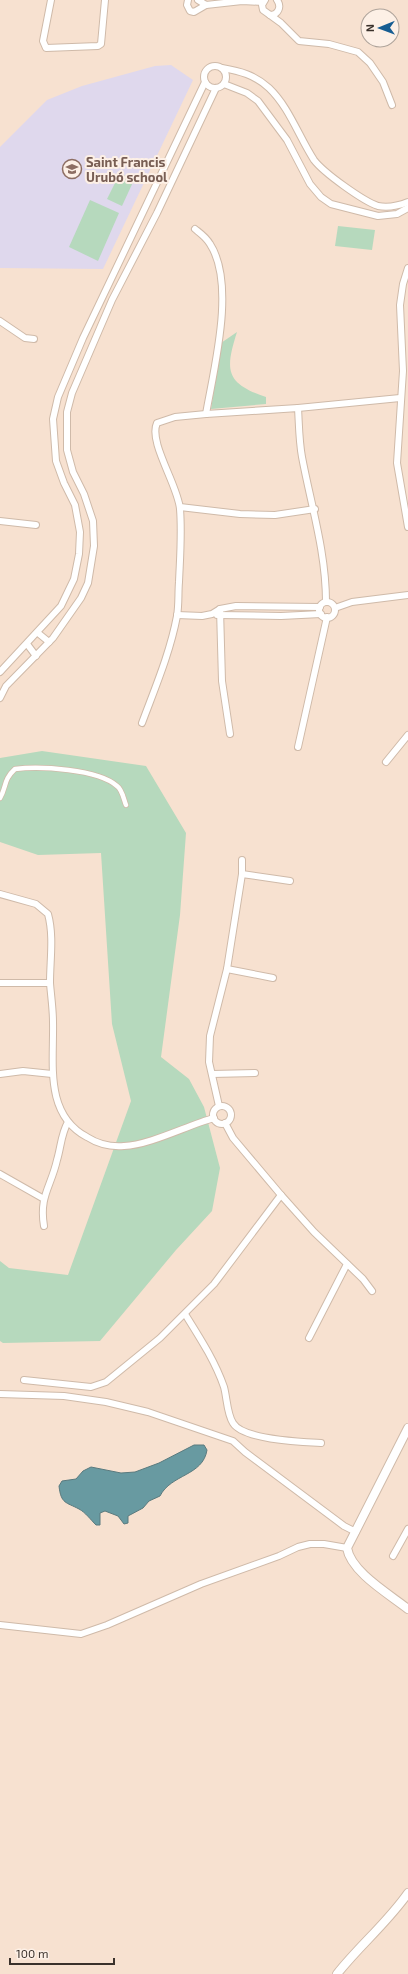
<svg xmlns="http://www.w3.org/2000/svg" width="408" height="1974" font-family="'Exo 2',sans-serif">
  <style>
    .education { fill: #dfd8ed }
    .green { fill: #b6d9bd }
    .water { fill: #689aa1; stroke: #5a7a7e }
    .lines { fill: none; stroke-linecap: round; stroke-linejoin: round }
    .pedestrian-casing { stroke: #cfbaa9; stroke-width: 6 }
    .minor-casing { stroke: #cfbaa9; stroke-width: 8 }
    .tertiary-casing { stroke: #cfbaa9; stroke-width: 10 }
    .pedestrian { stroke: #fff; stroke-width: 4.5 }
    .minor { stroke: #fff; stroke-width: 6 }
    .tertiary { stroke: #fff; stroke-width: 8 }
    .labels { text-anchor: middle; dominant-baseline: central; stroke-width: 4; stroke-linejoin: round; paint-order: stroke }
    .education-label { font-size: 13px; font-weight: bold; fill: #785e54; stroke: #fdf0e6; text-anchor: start }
  </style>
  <rect width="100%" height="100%" fill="#f7e1d0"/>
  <polygon class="education" points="171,65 193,80 103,269 0,268 0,147 47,100 82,86 155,66"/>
  <g class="green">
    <polygon points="120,173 134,180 122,206 107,199"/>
    <polygon points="90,200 119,213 98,261 69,247"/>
    <polygon points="338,226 375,230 372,250 335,246"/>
    <path d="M237,332C225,370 225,383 266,397V404L211,409L221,343Z"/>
    <polygon points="42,751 146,766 186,833 180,915 161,1057 189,1079 204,1107 220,1168 212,1211 176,1250 100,1341 3,1343 0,1341 0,1261 9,1268 68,1275 131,1101 112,1024 101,853 38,855 0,842 0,758"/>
  </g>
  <path class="water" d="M194,1445H204L207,1450C203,1476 171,1474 160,1496L149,1501L143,1508L128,1516V1523L124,1524L118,1516L105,1511L100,1513V1525H96C91,1520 85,1512 79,1509C66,1502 61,1504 59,1486L62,1481L76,1479L83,1471L91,1467L121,1473L135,1472L159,1463Z"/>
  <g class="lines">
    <g class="pedestrian-casing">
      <path id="pedestrian" d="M0,798C7,786 3,780 15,769C40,766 98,769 117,786C122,789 124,800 126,805"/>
    </g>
    <g class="minor-casing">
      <g id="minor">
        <polyline points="51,0 43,41 46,48 98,46 101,44 105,0"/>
        <polyline points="188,0 187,5 190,11 194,12 206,5"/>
        <polyline points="198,0 206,5 242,1 263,2"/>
        <path d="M265,0L262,5L263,10L270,15C278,15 282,7 277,0"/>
        <polyline points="270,15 281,23 299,41 329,44 358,52 370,63 383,82 392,105"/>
        <circle cx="215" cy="77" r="11"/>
        <path d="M222,68C240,71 255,75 269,88C289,107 299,137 314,160C324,173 363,201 378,206C389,208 398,206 408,202"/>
        <polyline points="224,84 247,93 258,101 287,140 310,184 321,197 331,204 378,216 397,214 408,208"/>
        <path d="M195,229C200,233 206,237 210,244C236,284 214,368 206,414"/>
        <polyline points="408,268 403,284 400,305 403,371 397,463 408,527"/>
        <polyline points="0,321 25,338 34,339"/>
        <polyline points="298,408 400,398"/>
        <polyline points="180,507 240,514 275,515 315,509"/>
        <polyline points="0,521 36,525"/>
        <circle cx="327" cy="610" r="8"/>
        <polyline points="335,608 352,602 408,595"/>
        <polyline points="220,609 222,681 230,734"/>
        <polyline points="177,615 202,616 212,614 220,609 236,606 320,607"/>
        <polyline points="217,615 281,616 321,614"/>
        <polyline points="38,633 49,642"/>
        <polyline points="27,644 36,656"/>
        <polyline points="0,672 61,606 74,579 79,554 80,532 75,505 64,483 56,461 53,419 58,397 83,338 205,82"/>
        <polyline points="0,698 6,686 53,638 81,598 88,583 94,546 93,521 84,494 73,472 67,450 67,412 72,393 112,300 157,213 216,88"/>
        <path d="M142,723C155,688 170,653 177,616C179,605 178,593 179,582C180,558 182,534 180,509C178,485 148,442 157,423L175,417L206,414L298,408C299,424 299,441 302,457C311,505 326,552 326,602"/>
        <polyline points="298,747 327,617"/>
        <polyline points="386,762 408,735"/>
        <polyline points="242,874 290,881"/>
        <path d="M0,894L36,904L48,914C54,936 50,960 50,983C51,996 53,1009 53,1022C54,1063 44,1114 87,1137C98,1144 111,1147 124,1146C150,1145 188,1125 214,1118"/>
        <polyline points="227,969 273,978"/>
        <polyline points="0,983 50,983"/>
        <polyline points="0,1074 23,1071 52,1074"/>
        <polyline points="212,1074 255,1073"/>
        <polyline points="219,1106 209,1062 210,1036 227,969 242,874 242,860"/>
        <circle cx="222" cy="1115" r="9"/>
        <polyline points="225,1123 233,1138 281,1195 314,1232 363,1279 372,1291"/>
        <polyline points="0,1174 44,1199"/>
        <path d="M44,1226C39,1196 51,1187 57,1160C61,1147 61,1134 68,1122"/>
        <path d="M185,1314C200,1338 215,1361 224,1387C227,1398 227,1414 233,1423C243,1440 303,1442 321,1443"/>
        <polyline points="309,1338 347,1264"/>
        <polyline points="24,1380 91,1387 106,1382 160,1338 214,1284 281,1195"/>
        <polyline points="0,1394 64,1396 106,1402 148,1412 233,1441 245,1452 344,1526 356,1532"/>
        <polyline points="393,1556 408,1529"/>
        <polyline points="0,1625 81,1634 107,1625 201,1584 279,1556 298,1547 310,1544 324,1544 347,1548"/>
      </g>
    </g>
    <g class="tertiary-casing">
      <g id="tertiary">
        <path d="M408,1428L347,1548C351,1572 389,1594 408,1609"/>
        <path d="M337,1974C359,1946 387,1923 408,1893"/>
      </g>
    </g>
    <use href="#pedestrian" class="pedestrian"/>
    <use href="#minor" class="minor"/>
    <use href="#tertiary" class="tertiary"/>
  </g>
  <defs>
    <g id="school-ring" transform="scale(1)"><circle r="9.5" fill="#fdf0e6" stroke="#8d6e63" stroke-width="1.5"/><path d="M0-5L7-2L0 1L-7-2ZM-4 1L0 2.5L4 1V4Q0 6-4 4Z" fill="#8d6e63"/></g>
  </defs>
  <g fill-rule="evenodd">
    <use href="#school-ring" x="72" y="169"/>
  </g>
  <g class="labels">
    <g class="education-label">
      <text x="86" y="162">Saint Francis<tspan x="86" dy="15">Urubó school</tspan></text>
    </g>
  </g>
  <g transform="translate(380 28) rotate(269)"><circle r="19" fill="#fdf0e6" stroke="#afa49b"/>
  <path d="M0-3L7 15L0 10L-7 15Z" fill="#165d92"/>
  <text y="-6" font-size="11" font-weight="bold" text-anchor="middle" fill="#3a312b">N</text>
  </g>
  <path d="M10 1958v6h104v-6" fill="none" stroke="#3a312b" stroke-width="2"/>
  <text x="16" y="1958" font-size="12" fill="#3a312b" stroke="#fdf0e6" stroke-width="3" paint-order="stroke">100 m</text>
</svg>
